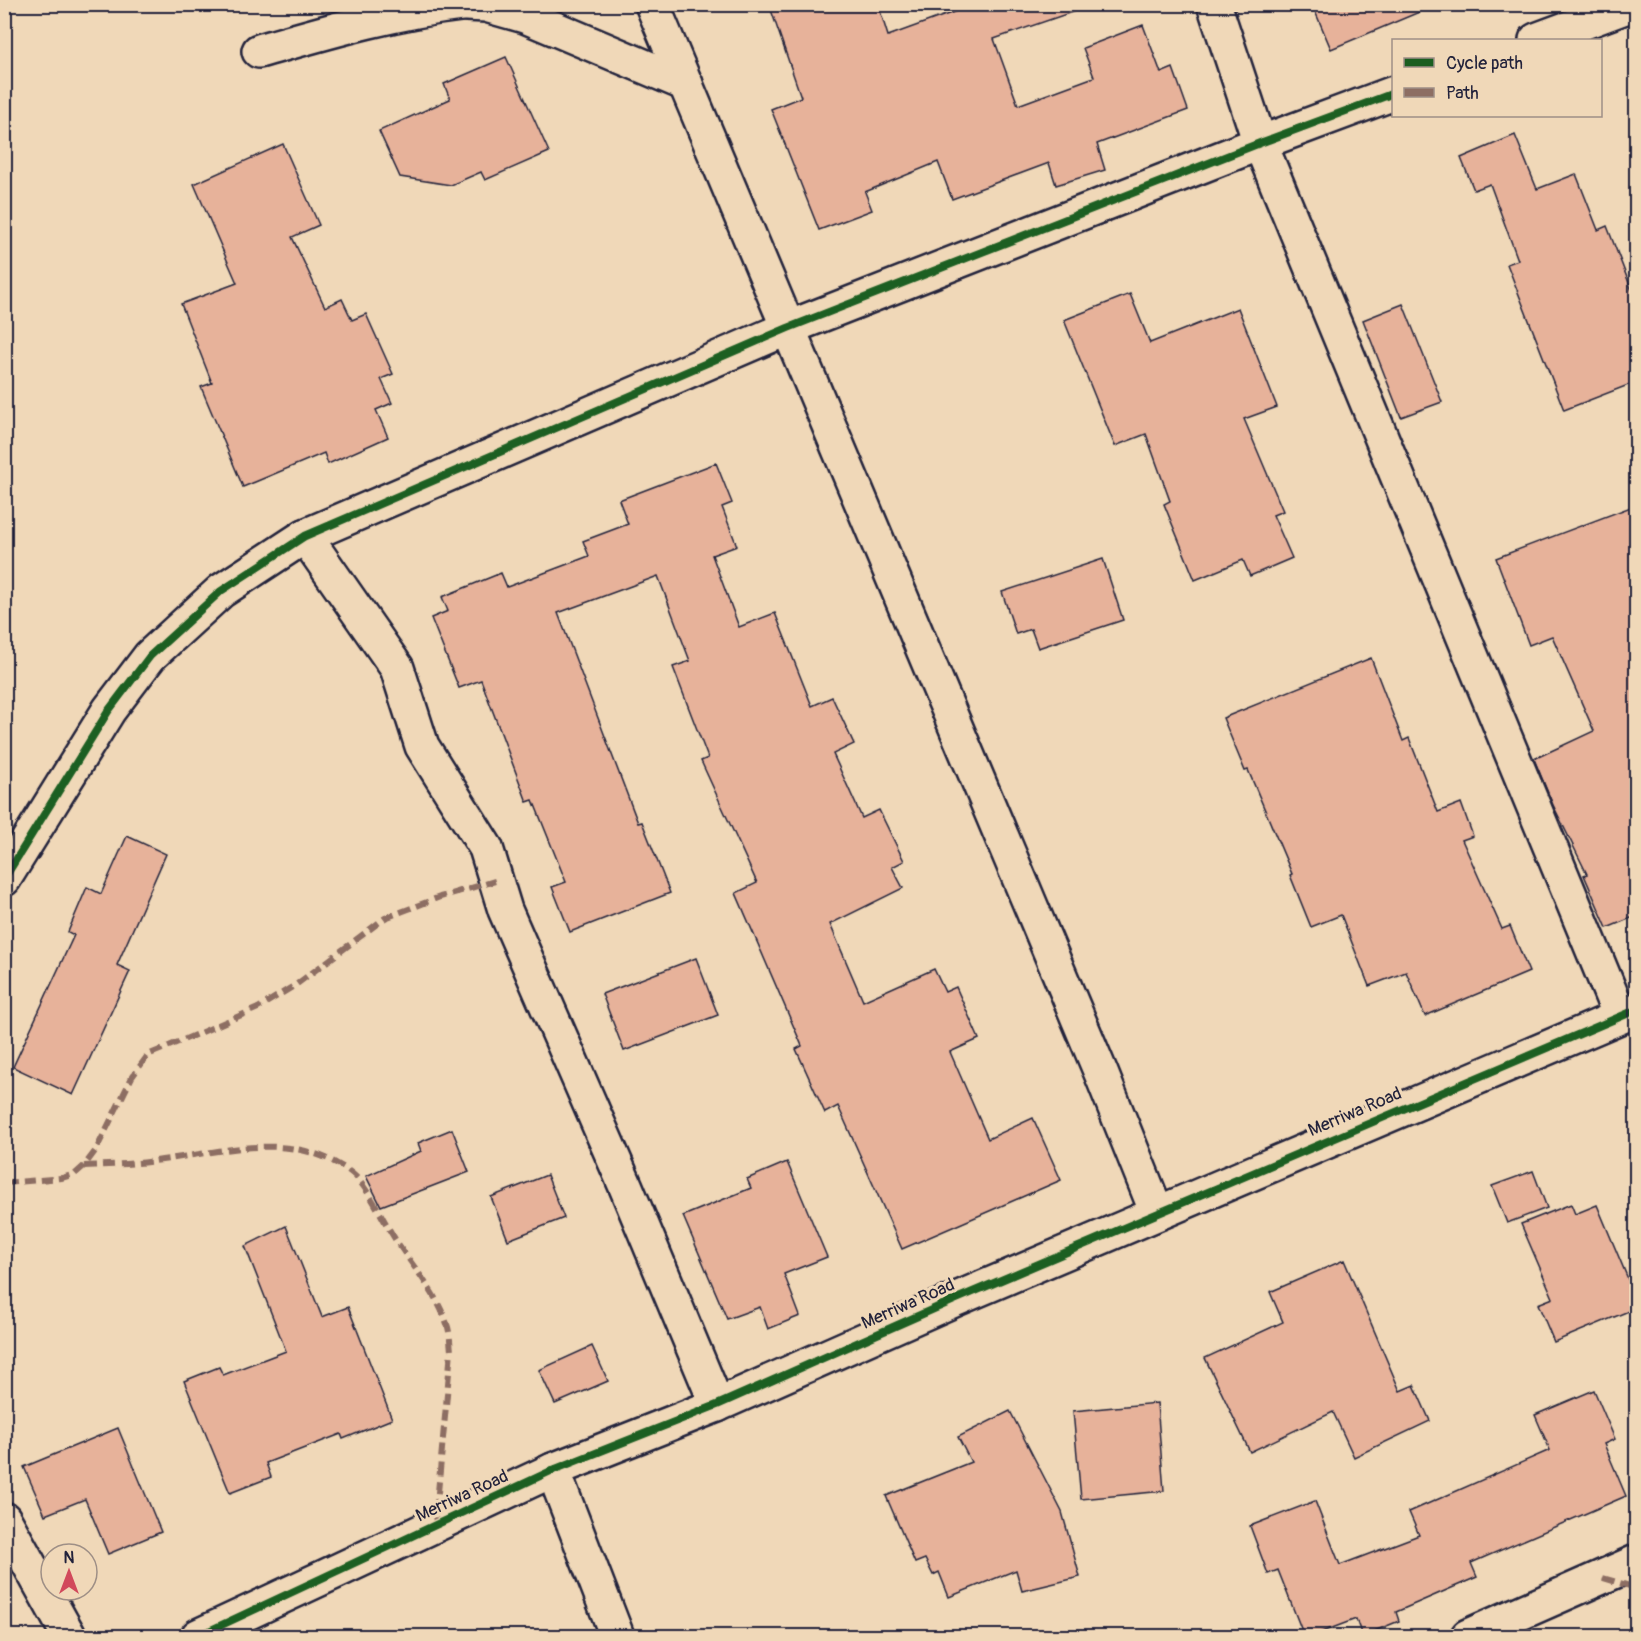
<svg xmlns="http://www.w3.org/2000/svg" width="1641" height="1641" font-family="Pangolin,sans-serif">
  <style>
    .building { fill: #e7b29a; stroke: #22223b; stroke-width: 1.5 }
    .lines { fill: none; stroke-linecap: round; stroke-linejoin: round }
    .minor-casing { stroke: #22223b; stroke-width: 38 }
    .minor { stroke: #f0d8b8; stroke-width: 33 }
    .quiet { stroke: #8d6e63; stroke-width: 6; stroke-dasharray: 12 6; stroke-linecap: butt }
    .cycleway-casing { stroke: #f0d8b8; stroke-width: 11 }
    .cycleway { stroke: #1b5e20; stroke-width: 8 }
    .labels { text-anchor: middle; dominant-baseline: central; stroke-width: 6; stroke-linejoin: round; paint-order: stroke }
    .street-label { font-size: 18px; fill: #22223b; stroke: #f0d8b8 }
  </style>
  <rect width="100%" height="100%" fill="#f0d8b8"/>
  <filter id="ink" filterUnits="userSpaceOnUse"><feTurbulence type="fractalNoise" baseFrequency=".0167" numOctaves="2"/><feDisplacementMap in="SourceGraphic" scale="12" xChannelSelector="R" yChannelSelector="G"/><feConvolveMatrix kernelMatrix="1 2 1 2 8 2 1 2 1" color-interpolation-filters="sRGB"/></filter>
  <g filter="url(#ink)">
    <g class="building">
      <polygon points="769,4 878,4 888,36 976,4 1077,4 1078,10 994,39 1018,105 1094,77 1083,48 1143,25 1161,73 1173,68 1188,110 1097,144 1105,170 1056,185 1049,163 952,199 938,162 865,192 872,210 819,230 771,109 801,97"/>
      <polygon points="1312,4 1436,4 1436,5 1331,49"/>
      <polygon points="506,57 549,152 485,180 481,172 451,185 400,177 379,131 450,99 444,84"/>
      <polygon points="1515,135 1537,189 1576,174 1598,230 1607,226 1636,301 1636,382 1564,410 1507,264 1518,260 1490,184 1474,190 1461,158"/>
      <polygon points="283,144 319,225 292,237 325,307 342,299 352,320 366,314 393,374 381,379 392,403 376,410 388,437 328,464 324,453 243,487 201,387 212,383 181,304 237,283 194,184"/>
      <polygon points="1130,294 1150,343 1238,308 1277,407 1244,419 1283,511 1273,515 1292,558 1250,576 1243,560 1195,580 1164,504 1170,501 1146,434 1115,446 1064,320"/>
      <polygon points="1403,304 1442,402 1401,417 1363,320"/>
      <polygon points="716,463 732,503 722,507 737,546 712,555 739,627 775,613 812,706 832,697 854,744 833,754 862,818 879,810 904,861 892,867 903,888 830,924 863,1001 934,969 945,992 956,987 979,1039 950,1052 988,1139 1033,1118 1061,1180 902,1249 838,1106 825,1113 796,1049 802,1046 736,893 757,883 701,761 708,758 673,667 690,661 658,576 558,613 638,823 642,822 670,893 570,932 552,887 566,882 533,800 527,802 481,680 459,688 431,618 448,611 442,597 501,573 507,587 589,556 583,541 628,524 619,500"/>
      <polygon points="1636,505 1636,916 1607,928 1584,875 1587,874 1553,805 1534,759 1594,731 1552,636 1529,645 1496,558"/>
      <polygon points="1103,559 1123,620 1038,648 1031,629 1016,634 1002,592"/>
      <polygon points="1371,658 1403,741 1409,738 1438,812 1461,803 1473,836 1462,840 1502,929 1510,926 1529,972 1425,1016 1406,972 1369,986 1341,915 1311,927 1290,875 1292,874 1248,770 1245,771 1223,718"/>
      <polygon points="127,836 166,854 117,965 130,971 73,1095 13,1067 74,935 68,932 87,887 101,894"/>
      <polygon points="696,958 718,1015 624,1051 602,994"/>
      <polygon points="452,1129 469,1172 381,1206 366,1176 421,1151 418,1143"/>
      <polygon points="787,1162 827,1257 784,1274 800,1316 768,1329 760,1307 727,1319 683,1216 751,1188 747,1179"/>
      <polygon points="1533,1171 1547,1208 1507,1223 1492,1186"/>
      <polygon points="547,1175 564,1218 508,1240 491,1197"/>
      <polygon points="1571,1204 1575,1214 1597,1205 1636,1298 1636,1308 1554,1342 1538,1304 1553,1298 1521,1224"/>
      <polygon points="286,1226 322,1317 348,1307 392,1419 343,1439 341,1434 266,1463 271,1477 230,1493 184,1381 219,1367 223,1375 286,1351 245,1246"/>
      <polygon points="1344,1260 1400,1391 1414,1385 1430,1421 1354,1457 1333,1412 1250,1452 1205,1358 1283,1322 1270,1292"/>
      <polygon points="592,1346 608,1381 555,1404 539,1370"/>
      <polygon points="1594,1390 1615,1439 1604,1444 1626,1496 1471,1563 1477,1577 1396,1612 1399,1621 1362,1636 1356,1619 1311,1636 1304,1636 1278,1570 1268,1574 1250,1526 1315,1501 1340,1565 1419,1535 1409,1512 1550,1450 1535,1415"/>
      <polygon points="1157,1403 1164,1491 1081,1499 1073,1411"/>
      <polygon points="1010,1411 1062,1512 1080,1577 1022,1591 1016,1570 949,1597 939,1572 933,1575 925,1559 915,1563 886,1496 971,1462 958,1437"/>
      <polygon points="118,1428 161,1532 108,1554 85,1499 45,1515 24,1467"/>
    </g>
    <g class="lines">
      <g class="minor-casing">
        <g id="minor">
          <polyline points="466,4 486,5 525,16 686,84"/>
          <polyline points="652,4 1101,1073 1157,1213"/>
          <polyline points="1214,4 1260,143 1620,1016"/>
          <polyline points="1536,40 1633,4"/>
          <path d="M259,51C326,32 393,12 461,4"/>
          <polyline points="305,536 397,668 422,746 486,848 505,910 626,1187 717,1405"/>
          <polyline points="4,879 109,710 150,656 221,591 305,536 788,328 1260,143 1394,93"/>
          <polyline points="553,1470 617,1636"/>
          <polyline points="4,1519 69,1636"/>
          <polyline points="198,1636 553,1470 717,1405 954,1300 1636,1010"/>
          <polyline points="1468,1636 1636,1562"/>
        </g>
      </g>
      <use href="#minor" class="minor"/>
      <g class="quiet">
        <path d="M84,1166C110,1165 136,1164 162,1160C220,1152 282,1133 336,1163C343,1167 350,1171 355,1176C370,1191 385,1224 397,1242C414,1268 437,1294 447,1324C450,1332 450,1342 451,1351L435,1525"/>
        <polyline points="4,1183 62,1178 75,1174 84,1166 96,1150 132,1077 148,1055 258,1008 297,984 385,918 440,897 495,881"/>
        <polyline points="1603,1578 1636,1588"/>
      </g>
      <g class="cycleway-casing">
        <g id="cycleway">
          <polyline points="4,879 109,710 150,656 221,591 305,536 788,328 1260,143 1394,93"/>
          <polyline points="198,1636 553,1470 717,1405 954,1300 1636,1010"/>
        </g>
      </g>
      <use href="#cycleway" class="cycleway"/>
    </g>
  </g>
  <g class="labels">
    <g class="street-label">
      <text transform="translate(1355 1112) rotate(-23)">Merriwa Road</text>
      <text transform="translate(908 1304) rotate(-24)">Merriwa Road</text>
      <text transform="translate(462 1496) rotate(-25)">Merriwa Road</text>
    </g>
  </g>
  <rect width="1641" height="1641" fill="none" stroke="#f0d8b8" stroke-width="24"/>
  <rect x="12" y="12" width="1617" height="1617" fill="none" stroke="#22223b" stroke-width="2" filter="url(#ink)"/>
  <rect x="1392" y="39" width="210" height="78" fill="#f0d8b8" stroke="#9e8f86" stroke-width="1.5"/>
  <rect x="1404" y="58" width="30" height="9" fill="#1b5e20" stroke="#9e8f86" stroke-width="1.5"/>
  <text x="1446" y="69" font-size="18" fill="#22223b">Cycle path</text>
  <rect x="1404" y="88" width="30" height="9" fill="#8d6e63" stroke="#9e8f86" stroke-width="1.5"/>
  <text x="1446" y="99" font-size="18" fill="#22223b">Path</text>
  <g transform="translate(69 1572)"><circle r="28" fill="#f0d8b8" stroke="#9e8f86" stroke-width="1.5"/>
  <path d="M0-4.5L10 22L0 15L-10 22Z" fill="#d1495b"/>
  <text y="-9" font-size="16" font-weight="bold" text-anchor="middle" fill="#22223b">N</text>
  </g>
</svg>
